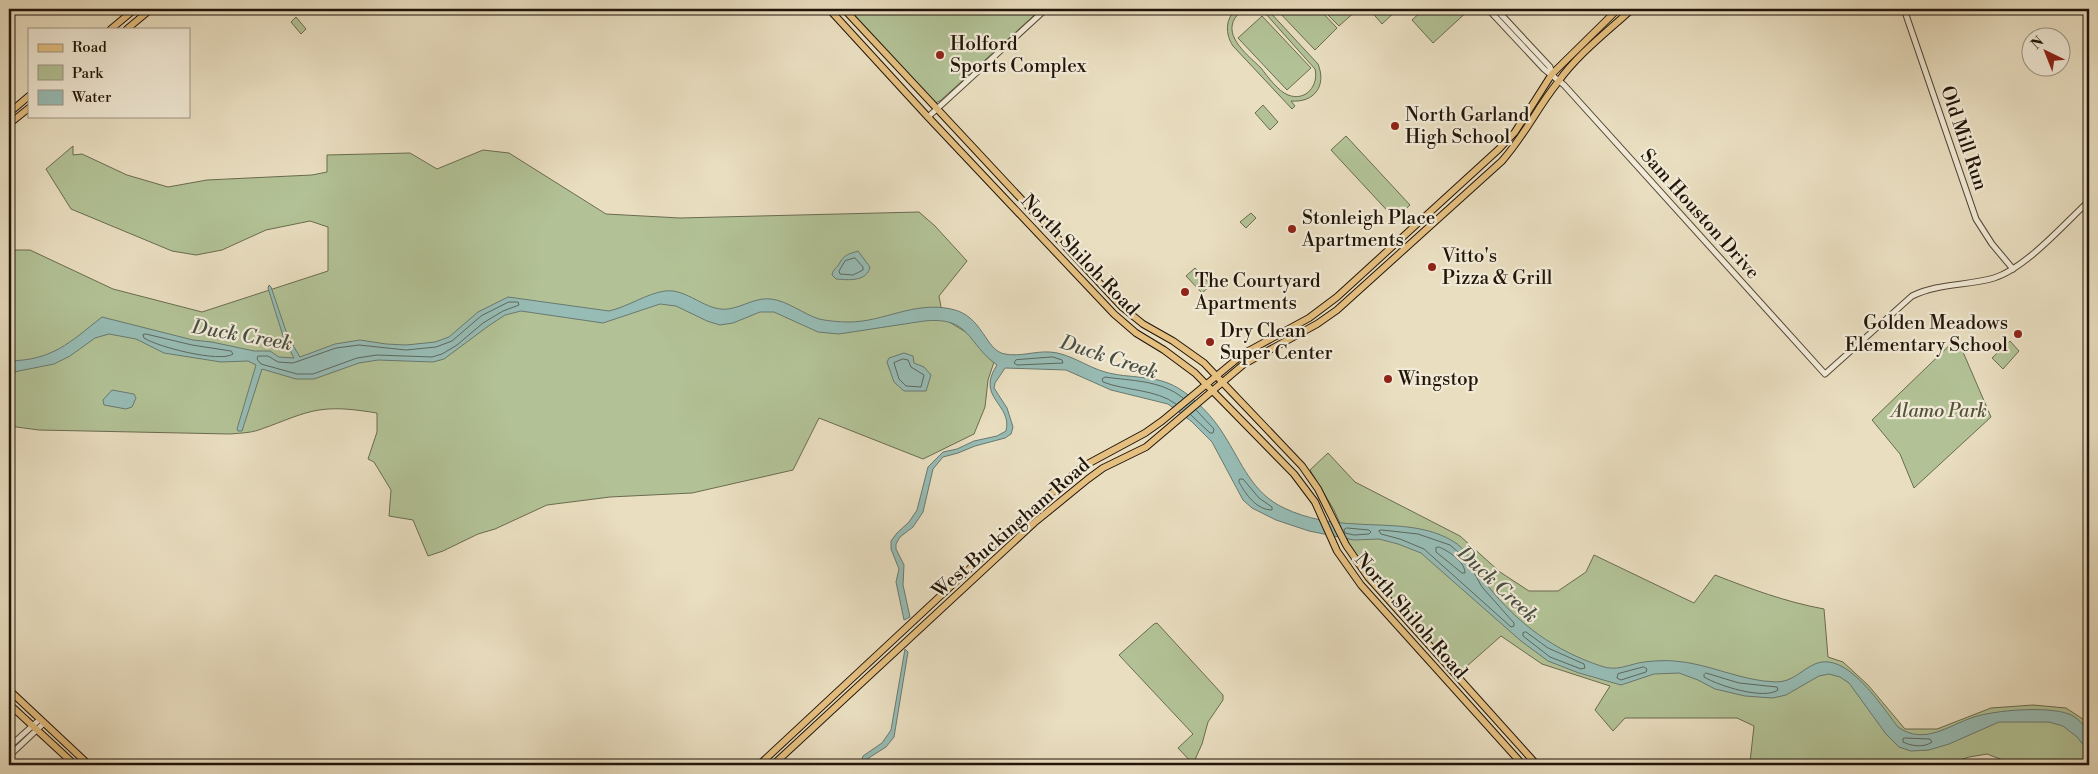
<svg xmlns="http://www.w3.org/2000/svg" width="2098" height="774" font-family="'Libre Bodoni',serif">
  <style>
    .green { fill: #b2c296; stroke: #6a6b50 }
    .water { fill: #97bcb5; stroke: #687970 }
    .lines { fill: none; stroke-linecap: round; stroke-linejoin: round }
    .shore { stroke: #5c685f; stroke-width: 1 }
    .minor-casing { stroke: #534637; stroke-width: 7 }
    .major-casing { stroke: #211409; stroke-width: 8 }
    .minor { stroke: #f1ead6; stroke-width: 5 }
    .major { stroke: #e4bf80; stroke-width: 6 }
    .poi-dot { fill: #8f2418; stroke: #f1ead6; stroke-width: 2 }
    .labels { text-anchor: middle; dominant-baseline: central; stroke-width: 4.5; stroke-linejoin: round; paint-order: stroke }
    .poi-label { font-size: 19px; fill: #211409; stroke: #f1ead6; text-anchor: start }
    .street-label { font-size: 19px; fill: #211409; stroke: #f1ead6 }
    .park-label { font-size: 19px; font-style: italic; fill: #54513a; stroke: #f1ead6 }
    .water-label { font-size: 20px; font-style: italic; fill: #4a4f45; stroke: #f1ead6 }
  </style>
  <rect width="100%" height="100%" fill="#e9dec0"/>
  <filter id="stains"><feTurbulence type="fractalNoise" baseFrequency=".004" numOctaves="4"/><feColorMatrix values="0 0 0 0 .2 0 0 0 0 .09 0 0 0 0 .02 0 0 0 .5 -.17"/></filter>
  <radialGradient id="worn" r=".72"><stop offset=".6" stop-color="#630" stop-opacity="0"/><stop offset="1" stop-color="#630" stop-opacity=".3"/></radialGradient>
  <g class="green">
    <polygon points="847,9 1041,9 940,101 935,103"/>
    <path d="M1237,9H1251C1245,10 1239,12 1235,18C1223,37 1249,56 1261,68C1268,77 1278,91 1288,95C1306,102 1319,85 1315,69L1265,13L1255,9H1267L1318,64C1327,86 1314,103 1291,101L1295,106L1292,109L1233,46C1225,34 1225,18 1237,9Z"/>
    <polygon points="1276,9 1319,9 1337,28 1315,50"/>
    <polygon points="1322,9 1358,9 1339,26"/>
    <polygon points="1369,9 1398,9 1382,24"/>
    <polygon points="1424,9 1470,9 1433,43 1412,20"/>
    <polygon points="1262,16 1311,68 1287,90 1238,38"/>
    <polygon points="296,17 306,29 301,34 291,22"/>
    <polygon points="1263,105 1278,122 1270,130 1255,113"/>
    <polygon points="1346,136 1410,205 1395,219 1331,150"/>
    <path d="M73,146V155L82,154L127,175L168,187L207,180L312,175L327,172V155L410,153L437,169L483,150L509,153L606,214L680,218L919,212L935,226L967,261L939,296L943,318L977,339L994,362L988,380L985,407L974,434L923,459L819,418L793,470L692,493L610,497L547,505L495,529L478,534L443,551L428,556L413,520L389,516L391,490L374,462L368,459L377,432V413C358,410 338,407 319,410C300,413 282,422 264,428C253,433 241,433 230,434L39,430L9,426V250H30L113,289L202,312L328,271V227L310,221L266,230L222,250L196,255L172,251L71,209L46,169Z"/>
    <polygon points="1251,213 1256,218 1246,228 1240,222"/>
    <polygon points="1195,268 1211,285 1202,293 1186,276"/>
    <polygon points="1957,338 1991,417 1914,488 1900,454 1872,420"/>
    <polygon points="2010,341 2019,351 2003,369 1992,358"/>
    <path d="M1328,453L1355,482L1460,536L1500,572L1529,591H1558L1586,572L1594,555L1694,603L1715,575C1751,589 1786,602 1824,609L1828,657L1843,662L1868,685L1905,729H1937L1991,708L2033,705L2066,708L2089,723V762L2082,761L2077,765H2016L1987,754L1969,757L1945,765H1754L1750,762L1754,726L1737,718H1625L1613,731L1595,710L1610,686L1542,664L1501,636L1458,674L1366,572L1351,548L1334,510L1310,470Z"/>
    <polygon points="1157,623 1223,695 1223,700 1208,722 1202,744 1193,764 1178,748 1193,734 1119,655 1154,624"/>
  </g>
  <g class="water">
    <path d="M858,251L870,267C867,282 848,280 836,279L832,275C833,269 836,269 839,264C844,255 848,254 858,251Z"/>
    <path d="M269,285L271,287L288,337L300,357L335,344L360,340L386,344L406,345L435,342L449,337L478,312L508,297L609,311C627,307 648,293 665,291C687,288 706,312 728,309C743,307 756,297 771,299C788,301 803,314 819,319C828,321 839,322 849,322C884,322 913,301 951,309C983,315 985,351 1005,354C1020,357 1035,351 1050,352C1069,353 1087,367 1105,372C1129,379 1155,374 1178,388C1195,398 1214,418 1224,435C1242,463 1252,493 1284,508C1307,519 1332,523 1357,524C1388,526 1423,524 1451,540C1470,550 1475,570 1488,586C1517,623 1555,651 1601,666C1617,672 1629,664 1644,662C1653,661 1665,660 1674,661C1708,663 1740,681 1776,682C1793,682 1801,670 1815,664C1847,650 1882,707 1898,727C1924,746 1949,725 1974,717C1996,710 2047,706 2069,714C2077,717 2084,725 2089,732V752L2077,737L2063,726L2049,722H1999L1949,744L1929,750L1911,751L1899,747L1886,734L1849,683L1840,677L1829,674L1819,676L1786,695L1773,698L1745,696L1715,689L1698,680L1679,673L1654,674L1621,685L1579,673L1548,661L1521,641L1421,553L1398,544L1379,539L1354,540L1309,531L1276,520L1252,508L1243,500L1212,442L1191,421L1168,404L1111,390L1066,370L1005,368L995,383L994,388L1007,408L1013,427L1011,434L1005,438L975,446L958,453L943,457L933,469L923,512L913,527L900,537L896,544V549L904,565L903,585L910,617L904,620L896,582L899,569L891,549V541L897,533L909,522L917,510L928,467L943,452L957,449L974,441L997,436L1006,431C1013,404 975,398 997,365C967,344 971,316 924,321L839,334L818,332L774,312H760L733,323L720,325L707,321L676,306L660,304L603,323L521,311L505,315L487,327L444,359L433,362L378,360L359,363L314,379H296L262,369L242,431H238L237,429L256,365L248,361L221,362L164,353L136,339L109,334L95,338L70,356L54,364L9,373V361C53,360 69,343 102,317L193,340L212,342L254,351H270L279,357L294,358L284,339L268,288Z"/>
    <polygon points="904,353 913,356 914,363 924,367 931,375 926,391 904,391 894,382 887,362 889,358"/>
    <polygon points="112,390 134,394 136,398 132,407 126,409 104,405 103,400"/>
    <polygon points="905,649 908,652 894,737 886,747 867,759 865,765 860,765 863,756 882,743 891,730"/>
  </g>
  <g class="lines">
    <g class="shore">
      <polygon points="855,258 863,267 863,270 853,275 840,274 839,271 845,261"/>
      <polygon points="509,302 518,302 519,305 503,311 483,323 457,345 442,354 432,357 377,355 357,358 313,374 297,374 261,364 257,359 258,356 268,356 278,362 293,363 336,348 359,345 406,350 436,347 452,341 481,316"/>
      <path d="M146,334L192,345L231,351L233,354C220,363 158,347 144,338L143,335Z"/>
      <polygon points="1053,357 1062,360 1063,363 1017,365 1014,363 1016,360"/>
      <polygon points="903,359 908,360 911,367 924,375 921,387 906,386 899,379 894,363"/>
      <path d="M1176,404C1156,389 1126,391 1103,382L1102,379L1105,377C1132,381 1161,380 1183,398"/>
      <polyline points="1191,415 1210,433 1213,433 1214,429 1196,410"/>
      <path d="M1240,479H1243L1259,498L1272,507V510C1257,510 1246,495 1239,482Z"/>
      <polygon points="1347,528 1369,530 1371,532 1369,534 1354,535 1345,533 1344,530"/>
      <polygon points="1382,530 1418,534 1450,545 1467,560 1482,587 1514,623 1514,626 1511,627 1501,618 1424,549 1400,539 1381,534 1379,531"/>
      <path d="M1439,547C1449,551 1465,562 1465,573H1462L1436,552V548Z"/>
      <polygon points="1526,632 1548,648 1584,664 1585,668 1581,669 1550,657 1523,636 1523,633"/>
      <polygon points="1644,667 1647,669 1646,672 1621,680 1617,678 1618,674"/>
      <path d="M1706,673L1739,683L1777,687L1778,690C1764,700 1719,686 1704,677V675Z"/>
      <path d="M1905,738L1930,739L1932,742C1924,748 1911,746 1903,742V739Z"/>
    </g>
    <g class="minor-casing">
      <g id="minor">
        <path d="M1488,9L1544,69L1564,85L1825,374L1912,296C1938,283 1967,286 1994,278C2026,268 2064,224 2089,201"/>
        <polyline points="1496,9 1550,67 1552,74"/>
        <polyline points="1904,9 1976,219 1992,244 2013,269"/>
        <polyline points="928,117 1046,9"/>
        <polyline points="9,747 39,720"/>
        <polyline points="9,756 44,723"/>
      </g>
    </g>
    <g class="major-casing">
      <g id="major">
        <polyline points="829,9 928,117 1114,314 1136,333 1164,350 1195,373 1294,474 1315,502 1337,551 1361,585 1523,765"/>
        <polyline points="844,9 1122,307 1143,324 1173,341 1204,363 1302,466 1318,489 1346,545 1368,577 1537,765"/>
        <polyline points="111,29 135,9"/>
        <polyline points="127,29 151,9"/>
        <polyline points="9,113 29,96"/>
        <polyline points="9,124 29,108"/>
        <polyline points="9,690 89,765"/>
        <polyline points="9,704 75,765"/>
        <polyline points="759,765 1038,505 1082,467 1145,433 1162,421 1243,354 1309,318 1337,297 1499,149 1515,132 1552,74 1618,9"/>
        <path d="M773,765L1034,523L1088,479L1103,468L1146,447L1244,364L1317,324L1337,310L1502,161C1525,135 1537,108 1558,82C1578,54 1607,32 1632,9"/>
      </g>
    </g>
    <use href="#minor" class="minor"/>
    <use href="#major" class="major"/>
  </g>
  <g class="poi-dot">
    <circle cx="940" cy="55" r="5"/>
    <circle cx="1395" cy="126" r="5"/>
    <circle cx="1292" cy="229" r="5"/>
    <circle cx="1432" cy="267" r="5"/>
    <circle cx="1185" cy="292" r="5"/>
    <circle cx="2018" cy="334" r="5"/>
    <circle cx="1210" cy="342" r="5"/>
    <circle cx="1388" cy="379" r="5"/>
  </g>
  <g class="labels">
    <g class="poi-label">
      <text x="950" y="44">Holford<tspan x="950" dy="22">Sports Complex</tspan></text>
      <text x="1405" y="115">North Garland<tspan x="1405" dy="22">High School</tspan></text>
      <text x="1302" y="218">Stonleigh Place<tspan x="1302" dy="22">Apartments</tspan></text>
      <text x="1442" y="256">Vitto's<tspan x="1442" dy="22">Pizza &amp; Grill</tspan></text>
      <text x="1195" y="281">The Courtyard<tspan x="1195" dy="22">Apartments</tspan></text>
      <text x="2008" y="323" text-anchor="end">Golden Meadows<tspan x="2008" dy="22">Elementary School</tspan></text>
      <text x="1220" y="331">Dry Clean<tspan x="1220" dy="22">Super Center</tspan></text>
      <text x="1398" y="379">Wingstop</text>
    </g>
    <g class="street-label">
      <text transform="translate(1964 138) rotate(71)">Old Mill Run</text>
      <text transform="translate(1700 214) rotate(48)">Sam Houston Drive</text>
      <text transform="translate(1080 255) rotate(46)">North Shiloh Road</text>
      <text transform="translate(1011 528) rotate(-41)">West Buckingham Road</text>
      <text transform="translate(1411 616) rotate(49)">North Shiloh Road</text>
    </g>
    <g class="park-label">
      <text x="1939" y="411">Alamo Park</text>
    </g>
    <g class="water-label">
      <text transform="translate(242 336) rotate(10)">Duck Creek</text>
      <text transform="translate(1109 358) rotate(18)">Duck Creek</text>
      <text transform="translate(1497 585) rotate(43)">Duck Creek</text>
    </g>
  </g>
  <rect width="2098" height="774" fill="none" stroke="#e9dec0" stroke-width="30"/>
  <rect x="10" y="10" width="2078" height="754" fill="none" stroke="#211409" stroke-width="2.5"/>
  <rect x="15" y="15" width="2068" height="744" fill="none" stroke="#211409"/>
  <rect x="28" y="28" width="162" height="90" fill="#f1ead6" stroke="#9e9484"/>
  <rect x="38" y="44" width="25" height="8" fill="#e4bf80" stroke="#9e9484"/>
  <text x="72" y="52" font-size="15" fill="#211409">Road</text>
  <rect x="38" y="65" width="25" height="15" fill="#b2c296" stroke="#9e9484"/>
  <text x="72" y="78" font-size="15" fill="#211409">Park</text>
  <rect x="38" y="90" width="25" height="15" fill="#97bcb5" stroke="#9e9484"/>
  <text x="72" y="102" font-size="15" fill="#211409">Water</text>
  <g transform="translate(2046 52) rotate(317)"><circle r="24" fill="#f1ead6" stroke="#9e9484"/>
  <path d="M0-4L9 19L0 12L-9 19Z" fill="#8f2418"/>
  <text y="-8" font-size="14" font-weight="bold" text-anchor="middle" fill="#211409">N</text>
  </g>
  <rect width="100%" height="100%" filter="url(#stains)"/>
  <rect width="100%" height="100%" fill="url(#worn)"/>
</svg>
